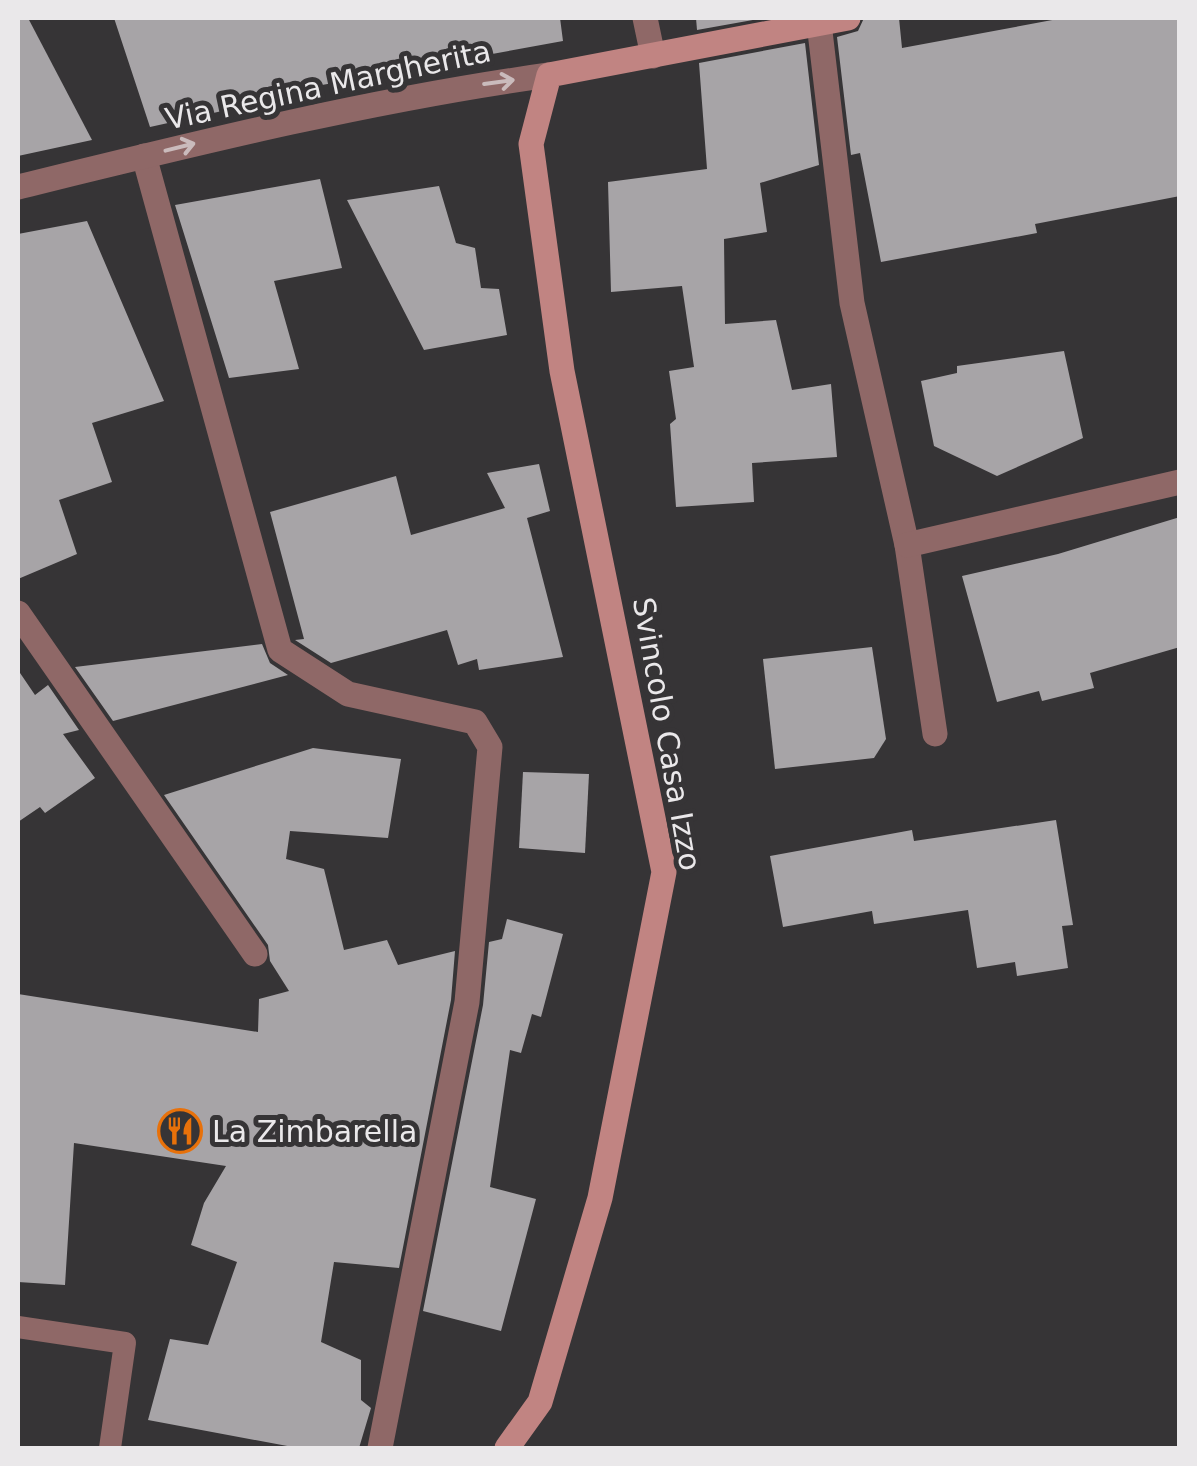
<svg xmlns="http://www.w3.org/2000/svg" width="1197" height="1466" font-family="'DejaVu Sans',sans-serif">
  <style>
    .building { fill: #a7a4a7 }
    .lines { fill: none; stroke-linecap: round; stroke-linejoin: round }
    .lane { stroke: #8f6867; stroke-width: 22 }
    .street { stroke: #8f6867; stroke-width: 25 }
    .secondary { stroke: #c18482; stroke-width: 25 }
    .oneway { stroke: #cabbbc }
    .labels { text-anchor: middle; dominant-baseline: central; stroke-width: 10; stroke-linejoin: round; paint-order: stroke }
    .street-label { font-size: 30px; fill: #eae8ea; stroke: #363436 }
    .poi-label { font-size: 30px; fill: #eae8ea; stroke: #363436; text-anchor: start }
  </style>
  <rect width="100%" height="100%" fill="#363436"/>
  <g class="building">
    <polygon points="18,18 28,18 92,140 18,156"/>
    <polygon points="114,18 560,18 563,41 311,87 312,91 150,127"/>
    <polygon points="696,18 764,18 697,30"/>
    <polygon points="864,18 899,18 902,48 1063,18 1180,18 1180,196 1035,224 1037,233 881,262 860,153 851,155 837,37 858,31"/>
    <polygon points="805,43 819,165 760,183 767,232 724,239 725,324 776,320 792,390 831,384 837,457 752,463 754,502 676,507 670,424 676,419 669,371 694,367 682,286 611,292 608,182 707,169 699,63"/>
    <polygon points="320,179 342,268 274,281 299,369 229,378 175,205"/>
    <polygon points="439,186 456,243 475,248 481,288 499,289 507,335 424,350 347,200"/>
    <polygon points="87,221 164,401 92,423 112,482 59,500 77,554 18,579 18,234"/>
    <polygon points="1064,351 1083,438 997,476 934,446 921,381 957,373 957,366"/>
    <polygon points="539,464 550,511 527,518 563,657 479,670 477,659 458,665 447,630 331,663 295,640 304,639 270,512 396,476 411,535 505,508 487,473"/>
    <polygon points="1180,517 1180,647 1090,673 1094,688 1042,701 1039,691 997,702 962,576 1058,554"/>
    <polygon points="262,644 270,663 288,675 113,721 75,667"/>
    <polygon points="872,647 886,739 874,758 775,769 763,659"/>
    <polygon points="18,670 35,695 48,685 79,730 63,734 95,778 45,813 40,807 18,822"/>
    <polygon points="313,748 401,759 388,838 290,831 286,859 324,869 344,950 387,940 398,965 455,951 451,1000 399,1268 334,1262 321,1342 361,1360 361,1400 371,1408 359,1448 298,1448 148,1420 170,1339 208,1345 237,1262 191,1245 204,1203 226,1166 74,1143 65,1285 18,1282 18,994 258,1032 259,999 289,991 270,961 268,945 164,795"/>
    <polygon points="523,772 589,774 585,853 519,848"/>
    <polygon points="1056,820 1073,925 1062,926 1068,968 1017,976 1015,962 977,968 968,910 874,924 872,911 783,927 770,856 912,830 914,841"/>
    <polygon points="507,919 563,934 541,1017 532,1014 521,1053 510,1050 490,1187 536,1199 501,1331 423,1311 483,1005 489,942 502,939"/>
  </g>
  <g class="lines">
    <polyline class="lane" points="18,1327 125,1343 110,1448"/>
    <g class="street">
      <polyline points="645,18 653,56"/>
      <polyline points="819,23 852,303 907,545 935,734"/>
      <polyline points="144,156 280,650 348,694 475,722 490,747 467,1002 380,1448"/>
      <path d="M18,187C193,144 369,100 549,75"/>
      <polyline points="907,545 1180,482"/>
      <polyline points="18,613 255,954"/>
    </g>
    <polyline class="secondary" points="507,1448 540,1402 600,1198 664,872 562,371 531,144 549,75 848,18"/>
  </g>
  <defs><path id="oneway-shaft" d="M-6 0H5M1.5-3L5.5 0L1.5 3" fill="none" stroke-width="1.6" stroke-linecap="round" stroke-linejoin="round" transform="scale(2.5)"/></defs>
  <g class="oneway">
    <use href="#oneway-shaft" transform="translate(499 82) rotate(-8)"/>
    <use href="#oneway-shaft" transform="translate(180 147) rotate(-14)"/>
  </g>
  <defs>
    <g id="restaurant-ring" transform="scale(2.25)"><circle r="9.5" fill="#363436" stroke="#e8710a" stroke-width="1.5"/><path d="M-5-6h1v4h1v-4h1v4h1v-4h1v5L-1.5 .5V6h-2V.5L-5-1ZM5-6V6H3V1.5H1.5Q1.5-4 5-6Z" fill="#e8710a"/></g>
  </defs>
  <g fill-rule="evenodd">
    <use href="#restaurant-ring" x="180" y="1131"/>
  </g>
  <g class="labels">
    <g class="street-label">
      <text transform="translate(328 85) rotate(-12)">Via Regina Margherita</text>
      <text transform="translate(667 734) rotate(80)">Svincolo Casa Izzo</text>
    </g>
    <g class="poi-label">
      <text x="212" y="1131">La Zimbarella</text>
    </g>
  </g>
  <rect width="1197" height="1466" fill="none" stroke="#eae8ea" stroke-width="40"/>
</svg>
